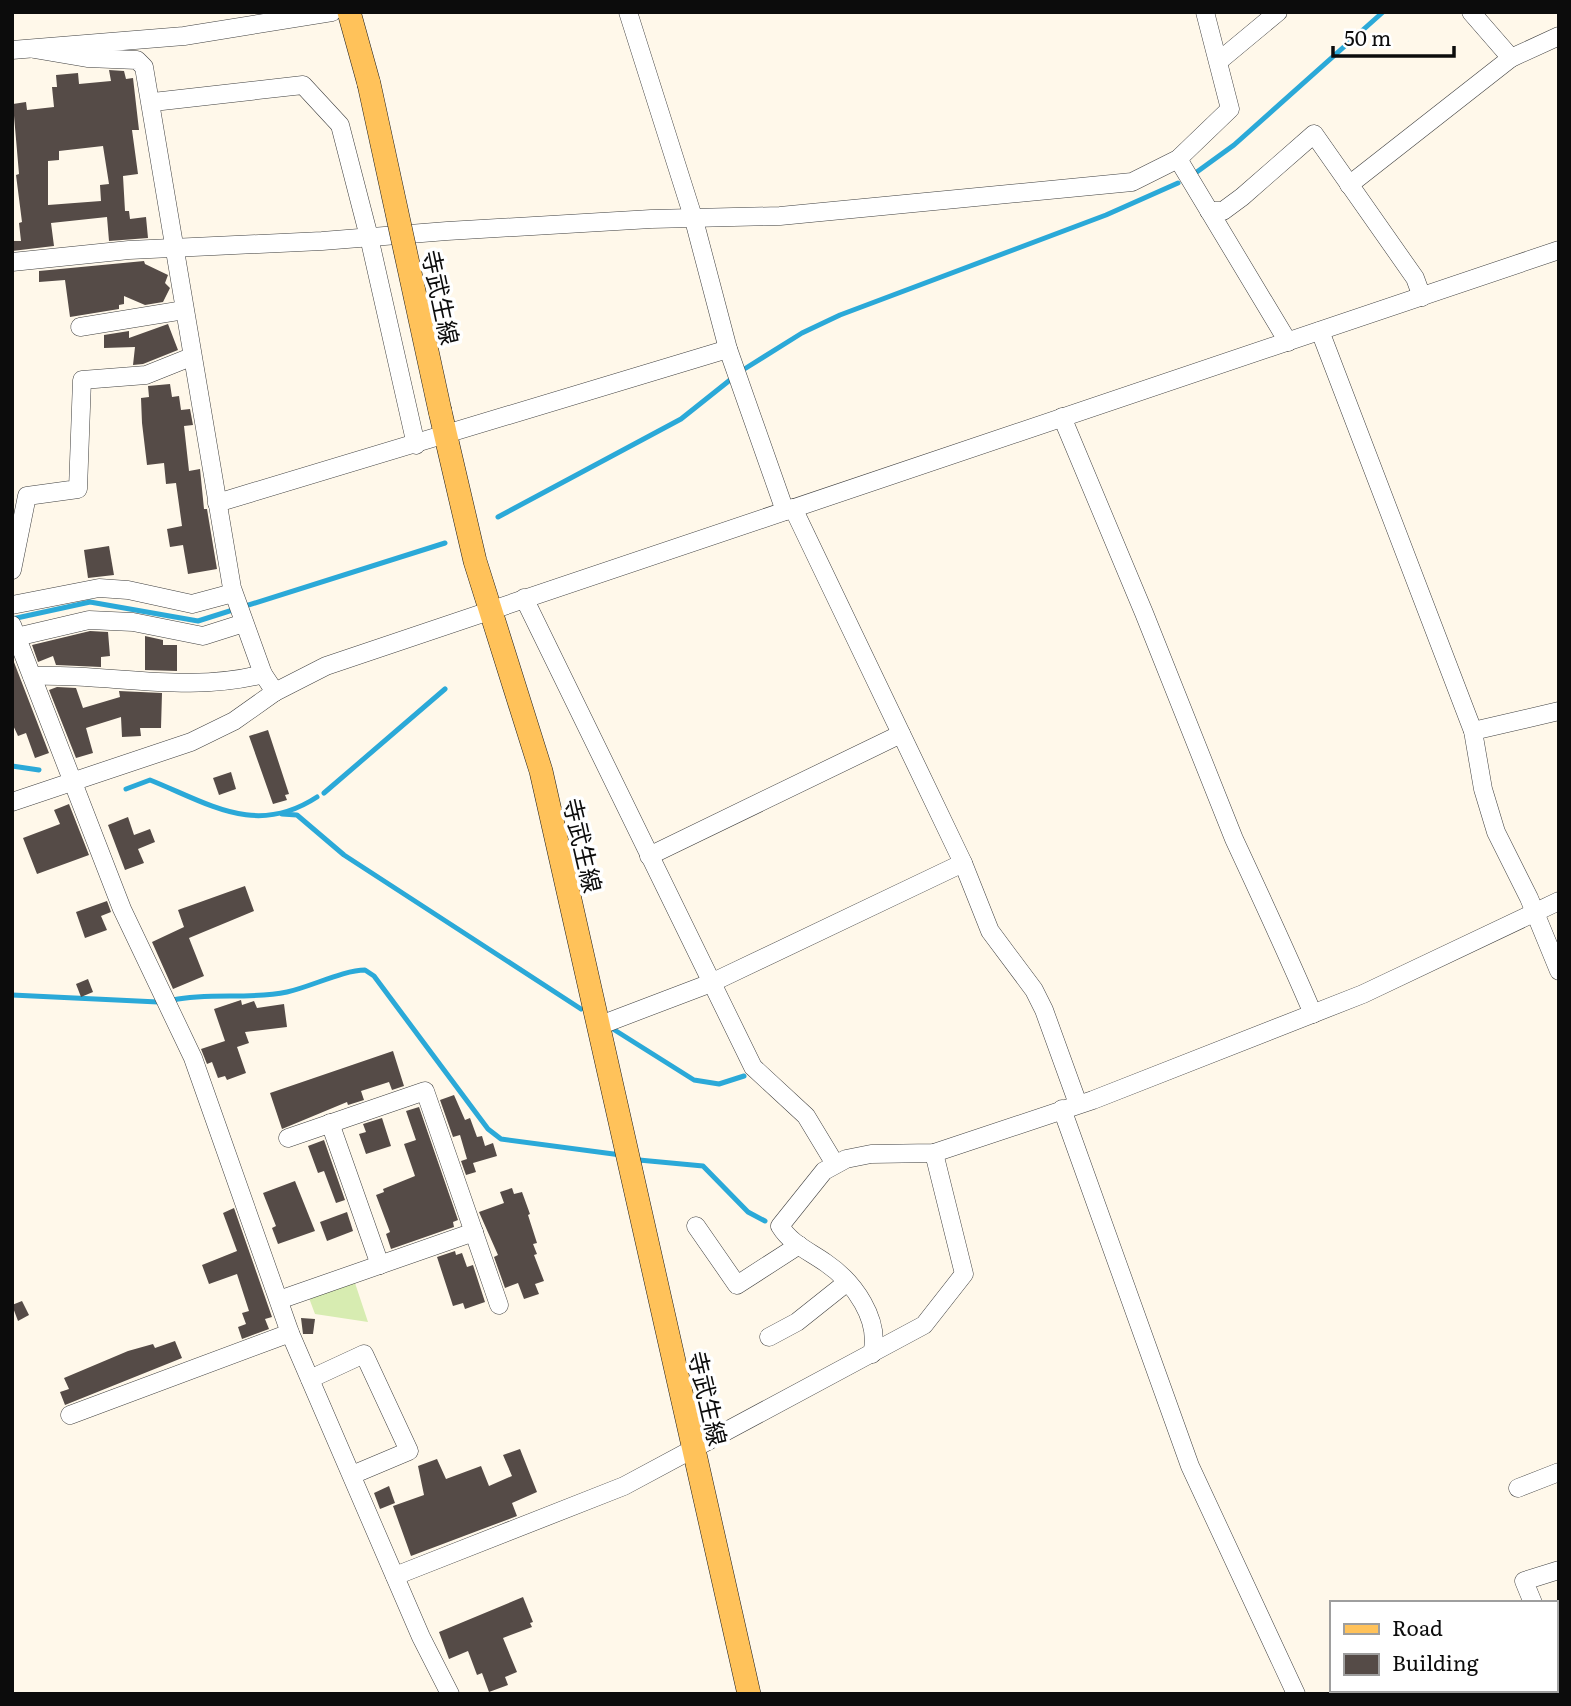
<svg xmlns="http://www.w3.org/2000/svg" width="1571" height="1706" font-family="Literata,'Noto Sans JP',serif">
  <style>
    .green { fill: #d7ecb1 }
    .lines { fill: none; stroke-linecap: round; stroke-linejoin: round }
    .stream { stroke: #2ba9d8; stroke-width: 5 }
    .building { fill: #554b47; fill-rule: evenodd }
    .minor-casing { stroke: #3f3f3f; stroke-width: 19 }
    .major-casing { stroke: #1d1d1d; stroke-width: 24 }
    .minor { stroke: #fff; stroke-width: 18 }
    .major { stroke: #ffc25a; stroke-width: 23 }
    .major-bridge-casing { stroke: #1d1d1d; stroke-width: 24; stroke-linecap: butt }
    .major-bridge { stroke: #ffc25a; stroke-width: 23 }
    .labels { text-anchor: middle; dominant-baseline: central; stroke-width: 7; stroke-linejoin: round; paint-order: stroke }
    .street-label { font-size: 24px; fill: #0c0c0c; stroke: #fff }
  </style>
  <rect width="100%" height="100%" fill="#fff8ea"/>
  <polygon class="green" points="355,1283 368,1322 315,1314 309,1298"/>
  <g class="lines">
    <g class="stream">
      <polyline points="1194,174 1234,145 1383,12"/>
      <polyline points="746,368 802,333 840,315 1106,215 1178,183"/>
      <polyline points="498,517 681,419 730,380"/>
      <polyline points="12,619 90,602 198,621 445,543"/>
      <polyline points="12,766 39,770"/>
      <path d="M126,789L150,780C210,804 256,837 317,797"/>
      <polyline points="324,793 445,689"/>
      <polyline points="282,814 297,815 344,855 581,1009"/>
      <polyline points="12,995 158,1002"/>
      <path d="M173,1000C211,992 249,1000 287,992C310,987 344,970 365,970L374,976L488,1129L501,1139L621,1155"/>
      <polyline points="613,1029 694,1080 719,1084 744,1076"/>
      <polyline points="639,1160 703,1166 748,1212 765,1221"/>
    </g>
  </g>
  <g class="building">
    <path d="M109,70L124,71L126,79L133,78L139,130H132L138,174L123,176L125,211H129L130,219L146,217L148,238L109,241L107,217L51,223L54,246L12,251V241H21L19,223L22,222L16,175L19,174L13,104L26,102L27,110L54,107L52,87H57L56,75L78,73L79,84L111,81ZM103,146L109,184L100,185L101,201L48,205V161L59,160V151Z"/>
    <polygon points="144,261 145,264 168,275 165,283 170,288 163,302 145,305 124,296 124,304 119,305 119,309 70,317 65,280 39,282 39,271"/>
    <polygon points="168,324 178,350 143,364 133,365 135,347 104,348 104,335 129,331 129,338"/>
    <polygon points="170,384 172,397 179,396 181,410 190,409 193,425 184,426 189,471 200,469 204,509 207,509 217,569 188,574 183,545 170,547 167,529 182,526 176,483 166,484 164,463 147,465 142,423 141,398 149,397 148,386"/>
    <polygon points="109,546 114,575 88,578 84,550"/>
    <polygon points="90,631 108,632 110,656 101,657 101,667 56,665 53,656 38,662 32,645"/>
    <polygon points="145,636 163,640 163,645 177,645 177,671 145,670"/>
    <polygon points="12,657 49,753 35,758 26,733 18,736 12,723"/>
    <polygon points="57,687 76,688 83,708 120,697 119,691 162,693 161,728 140,728 141,736 122,737 121,717 89,727 86,728 93,753 76,758 49,690"/>
    <polygon points="268,730 289,794 285,795 287,800 273,804 249,736"/>
    <polygon points="231,772 236,789 219,795 213,778"/>
    <polygon points="69,804 89,855 37,874 23,838 60,824 54,810"/>
    <polygon points="128,817 134,835 150,829 155,842 138,849 144,863 125,870 108,825"/>
    <polygon points="245,886 254,911 189,938 204,976 173,989 152,942 184,927 178,910"/>
    <polygon points="107,901 111,912 101,916 107,930 85,938 76,912"/>
    <polygon points="88,979 93,992 81,997 76,984"/>
    <polygon points="241,1000 242,1005 254,1001 257,1008 284,1004 287,1027 245,1032 249,1043 237,1047 246,1073 227,1080 225,1076 218,1078 212,1062 207,1064 201,1049 225,1041 214,1009"/>
    <polygon points="393,1051 404,1086 392,1090 389,1082 361,1091 364,1100 348,1105 347,1102 282,1129 270,1093"/>
    <polygon points="454,1095 465,1120 470,1118 477,1137 482,1136 485,1146 493,1143 497,1156 473,1163 476,1172 466,1175 461,1161 467,1159 460,1135 453,1137 440,1100"/>
    <polygon points="419,1107 458,1220 453,1222 454,1227 391,1249 386,1234 390,1232 376,1195 384,1192 383,1189 415,1176 404,1144 416,1140 406,1111"/>
    <polygon points="382,1118 391,1146 366,1154 359,1134 366,1132 363,1124"/>
    <polygon points="324,1140 345,1200 336,1203 324,1171 318,1173 308,1146"/>
    <polygon points="295,1181 315,1231 278,1244 272,1228 276,1226 263,1193"/>
    <polygon points="512,1188 514,1194 522,1192 530,1214 528,1215 537,1243 533,1244 537,1254 534,1255 544,1281 535,1284 539,1294 524,1299 518,1283 505,1288 494,1257 498,1255 479,1212 504,1203 500,1192"/>
    <polygon points="234,1208 272,1317 265,1319 269,1329 242,1339 238,1327 246,1324 242,1313 249,1311 237,1274 209,1284 202,1265 237,1251 223,1213"/>
    <polygon points="347,1212 353,1231 327,1241 320,1222"/>
    <polygon points="455,1251 456,1255 462,1253 467,1267 473,1265 485,1302 465,1309 463,1303 453,1306 437,1257"/>
    <polygon points="22,1301 29,1315 18,1321 12,1305"/>
    <polygon points="301,1318 315,1319 313,1334 303,1334"/>
    <polygon points="175,1341 182,1358 65,1405 60,1392 69,1389 64,1378 128,1351 153,1344 155,1348"/>
    <polygon points="520,1449 537,1492 512,1503 517,1516 411,1556 393,1506 424,1495 418,1466 437,1459 446,1479 481,1466 489,1486 512,1476 503,1455"/>
    <polygon points="389,1486 395,1503 380,1509 374,1493"/>
    <polygon points="523,1597 533,1622 530,1623 532,1627 503,1638 517,1672 505,1677 508,1685 489,1692 482,1673 477,1675 468,1651 449,1659 439,1632"/>
  </g>
  <g class="lines">
    <g class="minor-casing">
      <g id="minor">
        <polyline points="628,12 694,220 728,349 785,511"/>
        <polyline points="1471,12 1511,58"/>
        <polyline points="34,49 87,58 137,60 144,67 232,588 263,674 275,692"/>
        <polyline points="12,50 184,36 332,12"/>
        <polyline points="1219,61 1278,12"/>
        <polyline points="153,102 303,85 340,125 369,237 416,445"/>
        <polyline points="1178,159 1288,342"/>
        <polyline points="1349,185 1511,58 1559,36"/>
        <polyline points="1209,211 1223,211 1242,197 1314,134 1415,278 1422,297"/>
        <polyline points="12,262 129,250 322,241 447,231 651,219 780,216 1132,182 1178,159 1230,109 1205,12"/>
        <polyline points="80,327 184,310"/>
        <polyline points="1320,331 1473,731 1483,789 1496,832 1529,898 1559,971"/>
        <path d="M1062,417L1144,613L1234,839C1261,897 1288,955 1313,1014"/>
        <polyline points="217,503 728,349"/>
        <polyline points="793,508 963,863 990,931 1034,990 1044,1010 1078,1104"/>
        <polyline points="12,570 27,496 78,489 82,380 146,375 191,357"/>
        <polyline points="524,598 753,1067 806,1116 835,1164"/>
        <polyline points="12,605 99,588 128,590 192,604 233,593"/>
        <polyline points="12,625 122,909 193,1058 290,1333 421,1637 450,1694"/>
        <polyline points="12,638 89,620 133,622 203,636 244,623"/>
        <path d="M32,676C108,673 187,694 263,674"/>
        <polyline points="1473,731 1559,711"/>
        <polyline points="12,802 191,742 234,721 275,692 326,666 1559,250"/>
        <polyline points="649,856 901,734"/>
        <polyline points="598,1026 711,983 963,863"/>
        <polyline points="1062,1109 1190,1466 1296,1694"/>
        <polyline points="330,1123 380,1265"/>
        <polyline points="288,1138 425,1091 499,1305"/>
        <polyline points="696,1226 737,1285 799,1245"/>
        <polyline points="279,1300 474,1232"/>
        <polyline points="769,1337 797,1322 846,1283"/>
        <path d="M872,1354C881,1320 854,1282 826,1263C809,1251 791,1244 780,1226L824,1171L846,1159L871,1154L934,1153L1093,1100L1363,994L1559,901"/>
        <polyline points="310,1379 364,1354 409,1451 352,1475"/>
        <polyline points="70,1415 290,1333"/>
        <polyline points="1518,1488 1559,1472"/>
        <polyline points="395,1576 624,1486 924,1325 964,1274 934,1153"/>
        <polyline points="1533,1603 1524,1581 1559,1570"/>
        <polyline points="1555,1660 1559,1668"/>
      </g>
    </g>
    <g class="major-casing">
      <g id="major">
        <polyline points="349,12 369,84"/>
        <polyline points="440,411 475,561 541,771 749,1694"/>
      </g>
    </g>
    <use href="#minor" class="minor"/>
    <use href="#major" class="major"/>
    <g class="major-bridge-casing">
      <polyline id="major-bridge" points="369,84 440,411"/>
    </g>
    <use href="#major-bridge" class="major-bridge"/>
  </g>
  <g class="labels">
    <g class="street-label">
      <text transform="translate(442 297) rotate(78)">寺武生線</text>
      <text transform="translate(584 845) rotate(77)">寺武生線</text>
      <text transform="translate(709 1398) rotate(77)">寺武生線</text>
    </g>
  </g>
  <rect width="1571" height="1706" fill="none" stroke="#0c0c0c" stroke-width="28"/>
  <rect x="1330" y="1601" width="228" height="91" fill="#ffffff" stroke="#9e9e9e" stroke-width="2"/>
  <rect x="1344" y="1624" width="35" height="10" fill="#ffc25a" stroke="#9e9e9e" stroke-width="2"/>
  <text x="1392" y="1636" font-size="21" fill="#0c0c0c">Road</text>
  <rect x="1344" y="1654" width="35" height="21" fill="#554b47" stroke="#9e9e9e" stroke-width="2"/>
  <text x="1392" y="1671" font-size="21" fill="#0c0c0c">Building</text>
  <path d="M1333 46v10h121v-10" fill="none" stroke="#0c0c0c" stroke-width="3.5"/>
  <text x="1344" y="46" font-size="21" fill="#0c0c0c" stroke="#ffffff" stroke-width="5" paint-order="stroke">50 m</text>
</svg>
